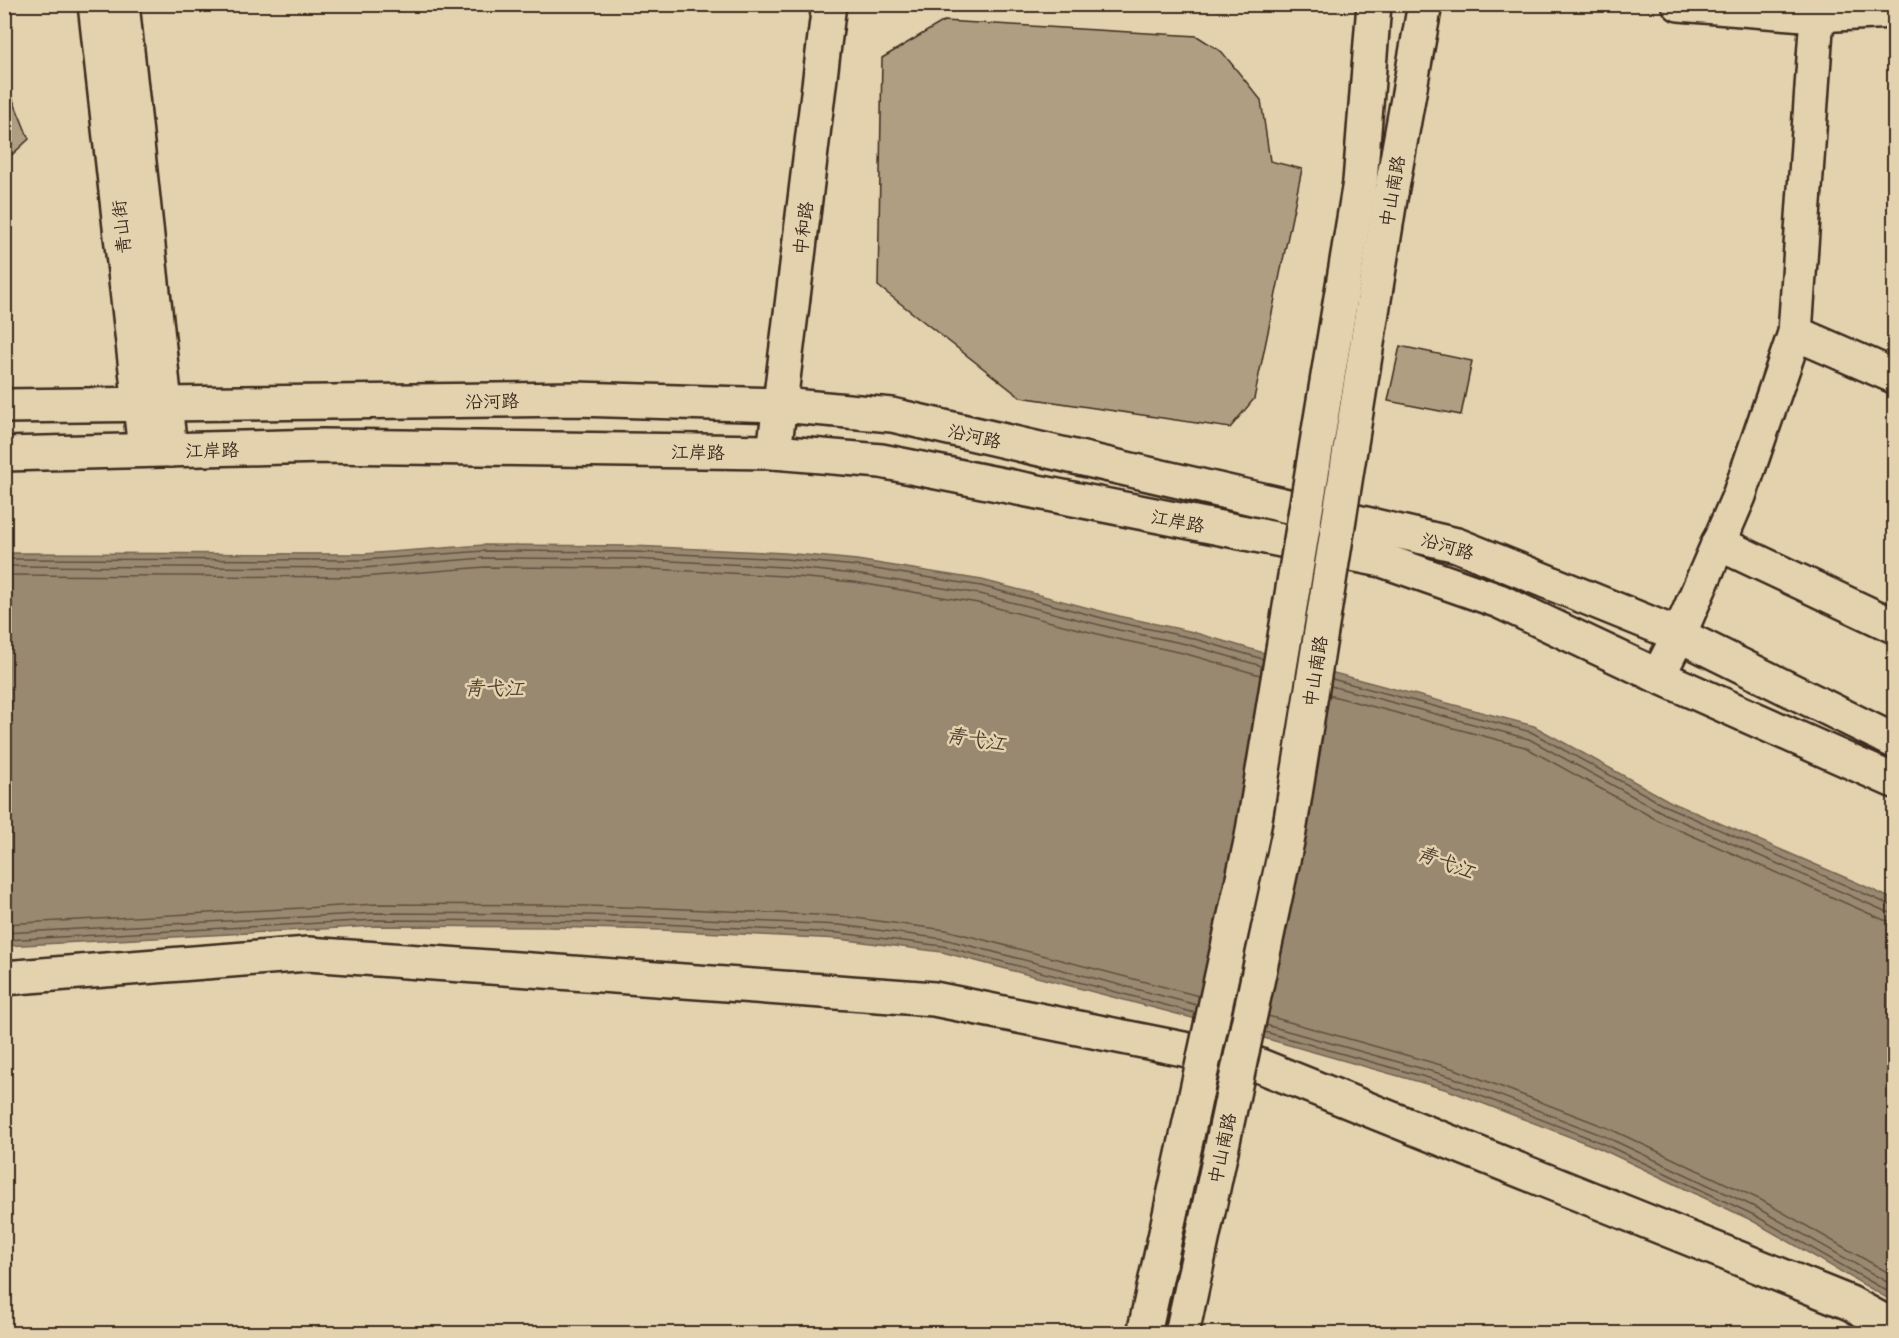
<svg xmlns="http://www.w3.org/2000/svg" width="1899" height="1338" font-family="'Playpen Sans','LXGW WenKai TC',sans-serif">
  <style>
    .water { fill: #9a8971; stroke: #746350; stroke-width: 1.5 }
    .lines { fill: none; stroke-linecap: round; stroke-linejoin: round }
    .shore { stroke: #61503f; stroke-width: 1.5 }
    .building { fill: #b09e82; stroke: #3b2a1e; stroke-width: 1.5 }
    .minor-casing { stroke: #3b2a1e; stroke-width: 38 }
    .tertiary-casing { stroke: #3b2a1e; stroke-width: 38 }
    .secondary-casing { stroke: #3b2a1e; stroke-width: 38 }
    .minor { stroke: #e4d2af; stroke-width: 33 }
    .tertiary { stroke: #e4d2af; stroke-width: 33 }
    .secondary { stroke: #e4d2af; stroke-width: 33 }
    .secondary-bridge-casing { stroke: #3b2a1e; stroke-width: 38; stroke-linecap: butt }
    .secondary-bridge { stroke: #e4d2af; stroke-width: 33 }
    .labels { text-anchor: middle; dominant-baseline: central; stroke-width: 5; stroke-linejoin: round; paint-order: stroke }
    .street-label { font-size: 18px; fill: #3b2a1e; stroke: #e4d2af }
    .water-label { font-size: 20px; font-style: italic; fill: #4e3d2f; stroke: #e4d2af }
  </style>
  <rect width="100%" height="100%" fill="#e4d2af"/>
  <filter id="ink" filterUnits="userSpaceOnUse"><feTurbulence type="fractalNoise" baseFrequency=".0167" numOctaves="2"/><feDisplacementMap in="SourceGraphic" scale="12" xChannelSelector="R" yChannelSelector="G"/><feConvolveMatrix kernelMatrix="1 2 1 2 8 2 1 2 1" color-interpolation-filters="sRGB"/></filter>
  <g filter="url(#ink)">
    <polygon class="water" points="484,545 633,546 785,553 857,560 982,580 1123,617 1189,631 1330,672 1534,726 1671,802 1858,883 1894,900 1894,1302 1751,1220 1599,1148 1448,1090 1200,1020 942,952 839,939 660,930 547,927 377,926 5,946 5,553 363,554"/>
    <g class="lines">
      <g class="shore">
        <polyline points="4,559 363,560 484,551 633,552 785,559 856,566 981,586 1121,623 1188,637 1263,659"/>
        <polyline points="4,566 363,568 484,558 633,559 784,567 855,574 980,594 1119,630 1186,644 1262,666"/>
        <polyline points="4,575 363,577 485,567 633,568 784,576 854,582 978,603 1117,639 1183,653 1260,675"/>
        <polyline points="1332,679 1531,732 1668,807 1890,905 1894,905"/>
        <polyline points="1331,686 1529,739 1665,814 1887,912 1894,913"/>
        <polyline points="1329,695 1525,747 1661,822 1884,920 1894,922"/>
        <polyline points="4,924 377,904 547,905 661,908 840,916 946,930 1199,996"/>
        <polyline points="4,933 377,913 547,914 661,917 840,925 944,939 1197,1005"/>
        <polyline points="4,940 377,920 547,921 661,924 839,933 943,946 1195,1013"/>
        <polyline points="1268,1016 1455,1069 1608,1128 1761,1200 1894,1276"/>
        <polyline points="1266,1025 1452,1077 1604,1136 1757,1208 1894,1286"/>
        <polyline points="1265,1032 1450,1084 1602,1143 1754,1215 1894,1295"/>
      </g>
    </g>
    <g class="building">
      <polygon points="944,21 1197,36 1222,52 1261,100 1270,161 1302,169 1254,399 1230,428 1020,397 878,286 882,58"/>
      <polygon points="9,90 29,139 4,162 4,91"/>
      <polygon points="1400,346 1472,361 1461,415 1388,401"/>
    </g>
    <g class="lines">
      <g class="minor-casing">
        <g id="minor">
          <polyline points="1795,333 1894,376"/>
          <polyline points="1718,543 1894,626"/>
        </g>
      </g>
      <g class="tertiary-casing">
        <g id="tertiary">
          <polyline points="95,4 145,450"/>
          <polyline points="122,4 170,450"/>
          <polyline points="774,452 829,4"/>
          <polyline points="1658,676 1679,635 1739,496 1795,333 1817,15"/>
          <polyline points="4,978 308,954 934,999 1253,1063 1850,1303 1894,1327"/>
        </g>
      </g>
      <g class="secondary-casing">
        <g id="secondary">
          <polyline points="1679,4 1817,15 1894,11"/>
          <polyline points="1360,182 1374,4"/>
          <polyline points="1391,193 1425,4"/>
          <polyline points="4,406 576,399 781,405 892,415 1457,545 1679,635 1894,741"/>
          <polyline points="4,454 323,446 774,452 881,461 1382,560 1499,601 1658,676 1894,781"/>
        </g>
      </g>
      <use href="#minor" class="minor"/>
      <use href="#tertiary" class="tertiary"/>
      <use href="#secondary" class="secondary"/>
      <g class="secondary-bridge-casing">
        <g id="secondary-bridge">
          <polyline points="1183,1329 1289,832 1391,193"/>
          <polyline points="1144,1334 1252,837 1360,182"/>
        </g>
      </g>
      <use href="#secondary-bridge" class="secondary-bridge"/>
    </g>
  </g>
  <g class="labels">
    <g class="street-label">
      <text transform="translate(1391 191) rotate(-80)">中山南路</text>
      <text transform="translate(120 227) rotate(-96)">青山街</text>
      <text transform="translate(802 228) rotate(-83)">中和路</text>
      <text transform="translate(492 400) rotate(-1)">沿河路</text>
      <text transform="translate(975 435) rotate(13)">沿河路</text>
      <text transform="translate(212 449) rotate(-1)">江岸路</text>
      <text transform="translate(698 451) rotate(1)">江岸路</text>
      <text transform="translate(1178 520) rotate(11)">江岸路</text>
      <text transform="translate(1448 545) rotate(16)">沿河路</text>
      <text transform="translate(1314 671) rotate(-81)">中山南路</text>
      <text transform="translate(1221 1148) rotate(-78)">中山南路</text>
    </g>
    <g class="water-label">
      <text transform="translate(494 687) rotate(1)">青弋江</text>
      <text transform="translate(976 738) rotate(10)">青弋江</text>
      <text transform="translate(1446 861) rotate(21)">青弋江</text>
    </g>
  </g>
  <rect width="1899" height="1338" fill="none" stroke="#e4d2af" stroke-width="24"/>
  <rect x="12" y="12" width="1875" height="1314" fill="none" stroke="#3b2a1e" stroke-width="2" filter="url(#ink)"/>
</svg>
